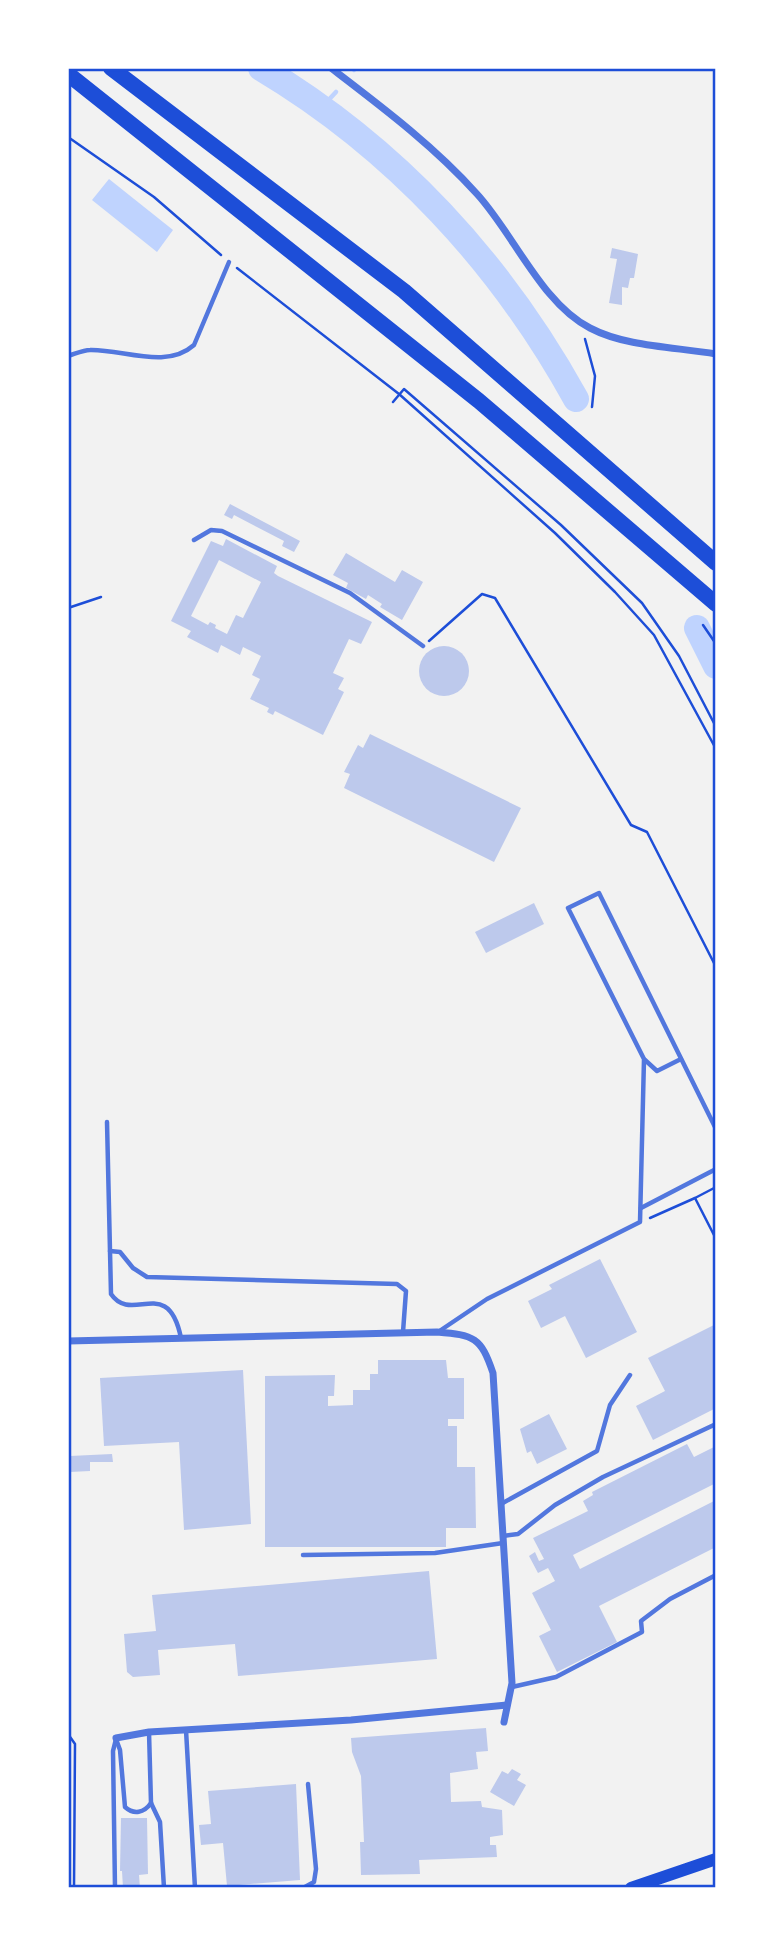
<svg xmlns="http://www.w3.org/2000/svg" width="784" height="1956" font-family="Inter,sans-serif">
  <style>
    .water { fill: #bfd3fe }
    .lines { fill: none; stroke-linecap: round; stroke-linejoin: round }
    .stream { stroke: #bfd3fe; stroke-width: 4.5 }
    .river { stroke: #bfd3fe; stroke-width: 26 }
    .building { fill: #bdc9ec; fill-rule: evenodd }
    .path { stroke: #1d4ed8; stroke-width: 2.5 }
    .service { stroke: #5277de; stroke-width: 4.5 }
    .minor { stroke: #5277de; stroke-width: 7 }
    .primary { stroke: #1d4ed8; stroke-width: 12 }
    .motorway { stroke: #1d4ed8; stroke-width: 16 }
    .neatline { fill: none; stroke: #1d4ed8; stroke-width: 2.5 }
  </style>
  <rect width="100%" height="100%" fill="#f2f2f2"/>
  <polygon class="water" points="109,179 173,230 157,252 92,200"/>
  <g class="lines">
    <g class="stream">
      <polyline points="354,70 356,68"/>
      <polyline points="322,107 336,92"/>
    </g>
    <g class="river">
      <path d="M261,68C395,148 501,263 576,399"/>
      <polyline points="697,628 716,666"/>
    </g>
  </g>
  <g class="building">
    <polygon points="612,248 638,254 634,278 630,278 628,288 622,287 622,305 609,303 617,259 610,258"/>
    <polygon points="230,504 300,541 294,552 282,546 284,541 234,515 232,519 224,515"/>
    <path d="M226,539L277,566L274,573L278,576L372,622L361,644L349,639L333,673L344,678L338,689L344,692L323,735L275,711L273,715L267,712L269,708L250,699L260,679L252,675L261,656L243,647L240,655L221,645L218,653L187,637L191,631L171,621L211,541L223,546ZM219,560L261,582L243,618L236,615L227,634L215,628L216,625L210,622L208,625L191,616Z"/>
    <polygon points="346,553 395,582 402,570 423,582 402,620 380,607 382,604 368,595 366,599 346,588 348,583 333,575"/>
    <circle cx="444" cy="671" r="25"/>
    <polygon points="370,734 521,808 494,862 344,788 350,774 344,772 358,745 363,748"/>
    <polygon points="534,903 544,924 486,953 475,932"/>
    <polygon points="600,1259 637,1332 586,1358 565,1316 541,1328 528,1301 552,1289 549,1285"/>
    <polygon points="716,1324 716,1408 653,1440 636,1406 665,1391 648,1358"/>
    <polygon points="378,1360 446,1360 448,1378 464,1378 464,1419 448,1419 448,1426 457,1426 457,1467 475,1467 476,1528 446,1528 446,1547 265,1547 265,1376 335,1375 334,1396 328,1396 328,1406 353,1405 353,1390 370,1390 370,1374 378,1374"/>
    <polygon points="243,1370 251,1524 184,1530 179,1442 104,1446 100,1378"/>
    <polygon points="549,1414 567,1449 537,1464 531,1451 527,1453 520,1429"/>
    <polygon points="687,1444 694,1457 716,1446 716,1483 573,1555 580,1569 716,1500 716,1547 599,1606 617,1642 557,1672 539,1636 551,1630 532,1593 555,1581 548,1568 538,1573 529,1556 535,1552 539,1561 544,1559 533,1538 588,1511 583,1501 593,1495 592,1492"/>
    <polygon points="112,1454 113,1462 90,1462 90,1471 70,1472 70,1456"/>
    <polygon points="429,1571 437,1659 238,1676 235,1644 158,1650 160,1675 133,1677 127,1672 124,1634 156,1631 152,1595"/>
    <polygon points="486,1728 488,1751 476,1752 478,1769 450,1773 451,1802 481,1801 482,1807 502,1810 503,1835 490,1837 490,1845 496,1845 497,1857 419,1860 420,1874 361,1875 360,1842 364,1842 361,1776 352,1752 351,1738"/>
    <polygon points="512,1769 521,1774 517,1780 526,1785 514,1806 490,1792 502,1771 508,1774"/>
    <polygon points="296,1784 300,1880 227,1886 223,1843 201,1845 199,1825 211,1824 208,1791"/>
    <polygon points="121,1818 147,1818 148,1874 139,1875 140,1888 123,1888 122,1871 120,1871"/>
  </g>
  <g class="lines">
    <g class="path">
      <polyline points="68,137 154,197 221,255"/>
      <polyline points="237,268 399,394 555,533 615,592 654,635 716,749"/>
      <polyline points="585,339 595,376 592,407"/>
      <polyline points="393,402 404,389 561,525 642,603 679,656 716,727"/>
      <polyline points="68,608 101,597"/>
      <polyline points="703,625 716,644"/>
      <polyline points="429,641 482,594 495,598 631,825 647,832 716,967"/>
      <polyline points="716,1187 695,1198 716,1239"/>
      <polyline points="650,1218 695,1198"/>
      <polyline points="68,1627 68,1639"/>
      <polyline points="68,1734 75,1744 74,1888"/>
    </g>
    <g class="service">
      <path d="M68,356C75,354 83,350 90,350C123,349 166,370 194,345L229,262"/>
      <polyline points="194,540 211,530 222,531 350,593 423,646"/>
      <polyline points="645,1060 657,1071 681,1059"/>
      <path d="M107,1122L111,1294C132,1325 168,1274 181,1338"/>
      <polyline points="641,1208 716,1169"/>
      <polyline points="110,1251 120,1252 133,1268 147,1277 397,1284 406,1291 403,1332"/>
      <polyline points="438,1332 487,1299 640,1222 644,1059 568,908 599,893 716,1129"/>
      <polyline points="501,1504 597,1451 610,1405 630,1375"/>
      <polyline points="503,1536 518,1534 555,1505 603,1477 716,1424"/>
      <polyline points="303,1555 435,1553 503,1543"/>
      <polyline points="512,1687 556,1677 642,1632 641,1621 670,1599 716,1575"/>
      <polyline points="186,1730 195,1888"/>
      <polyline points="149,1732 151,1803 160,1822 164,1888"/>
      <path d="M116,1739L120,1750L125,1807C134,1815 144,1813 151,1803"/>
      <polyline points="115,1888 113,1751 116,1739"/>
      <polyline points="303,1888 314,1882 316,1869 308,1784"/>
    </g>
    <g class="minor">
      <path d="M331,68C382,107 434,146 477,194C513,233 542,304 590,328C626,347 676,347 716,354"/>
      <path d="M68,1341L437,1332C474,1335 481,1337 493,1373L512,1683L504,1722"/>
      <polyline points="116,1738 149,1732 351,1720 507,1705"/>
    </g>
    <polyline class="primary" points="631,1888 716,1859"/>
    <g class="motorway">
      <polyline points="111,68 404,291 716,563"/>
      <polyline points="68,74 479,401 716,604"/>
    </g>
  </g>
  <rect width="784" height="1956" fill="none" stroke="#ffffff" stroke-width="140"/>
  <rect x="70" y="70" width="644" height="1816" class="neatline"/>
</svg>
